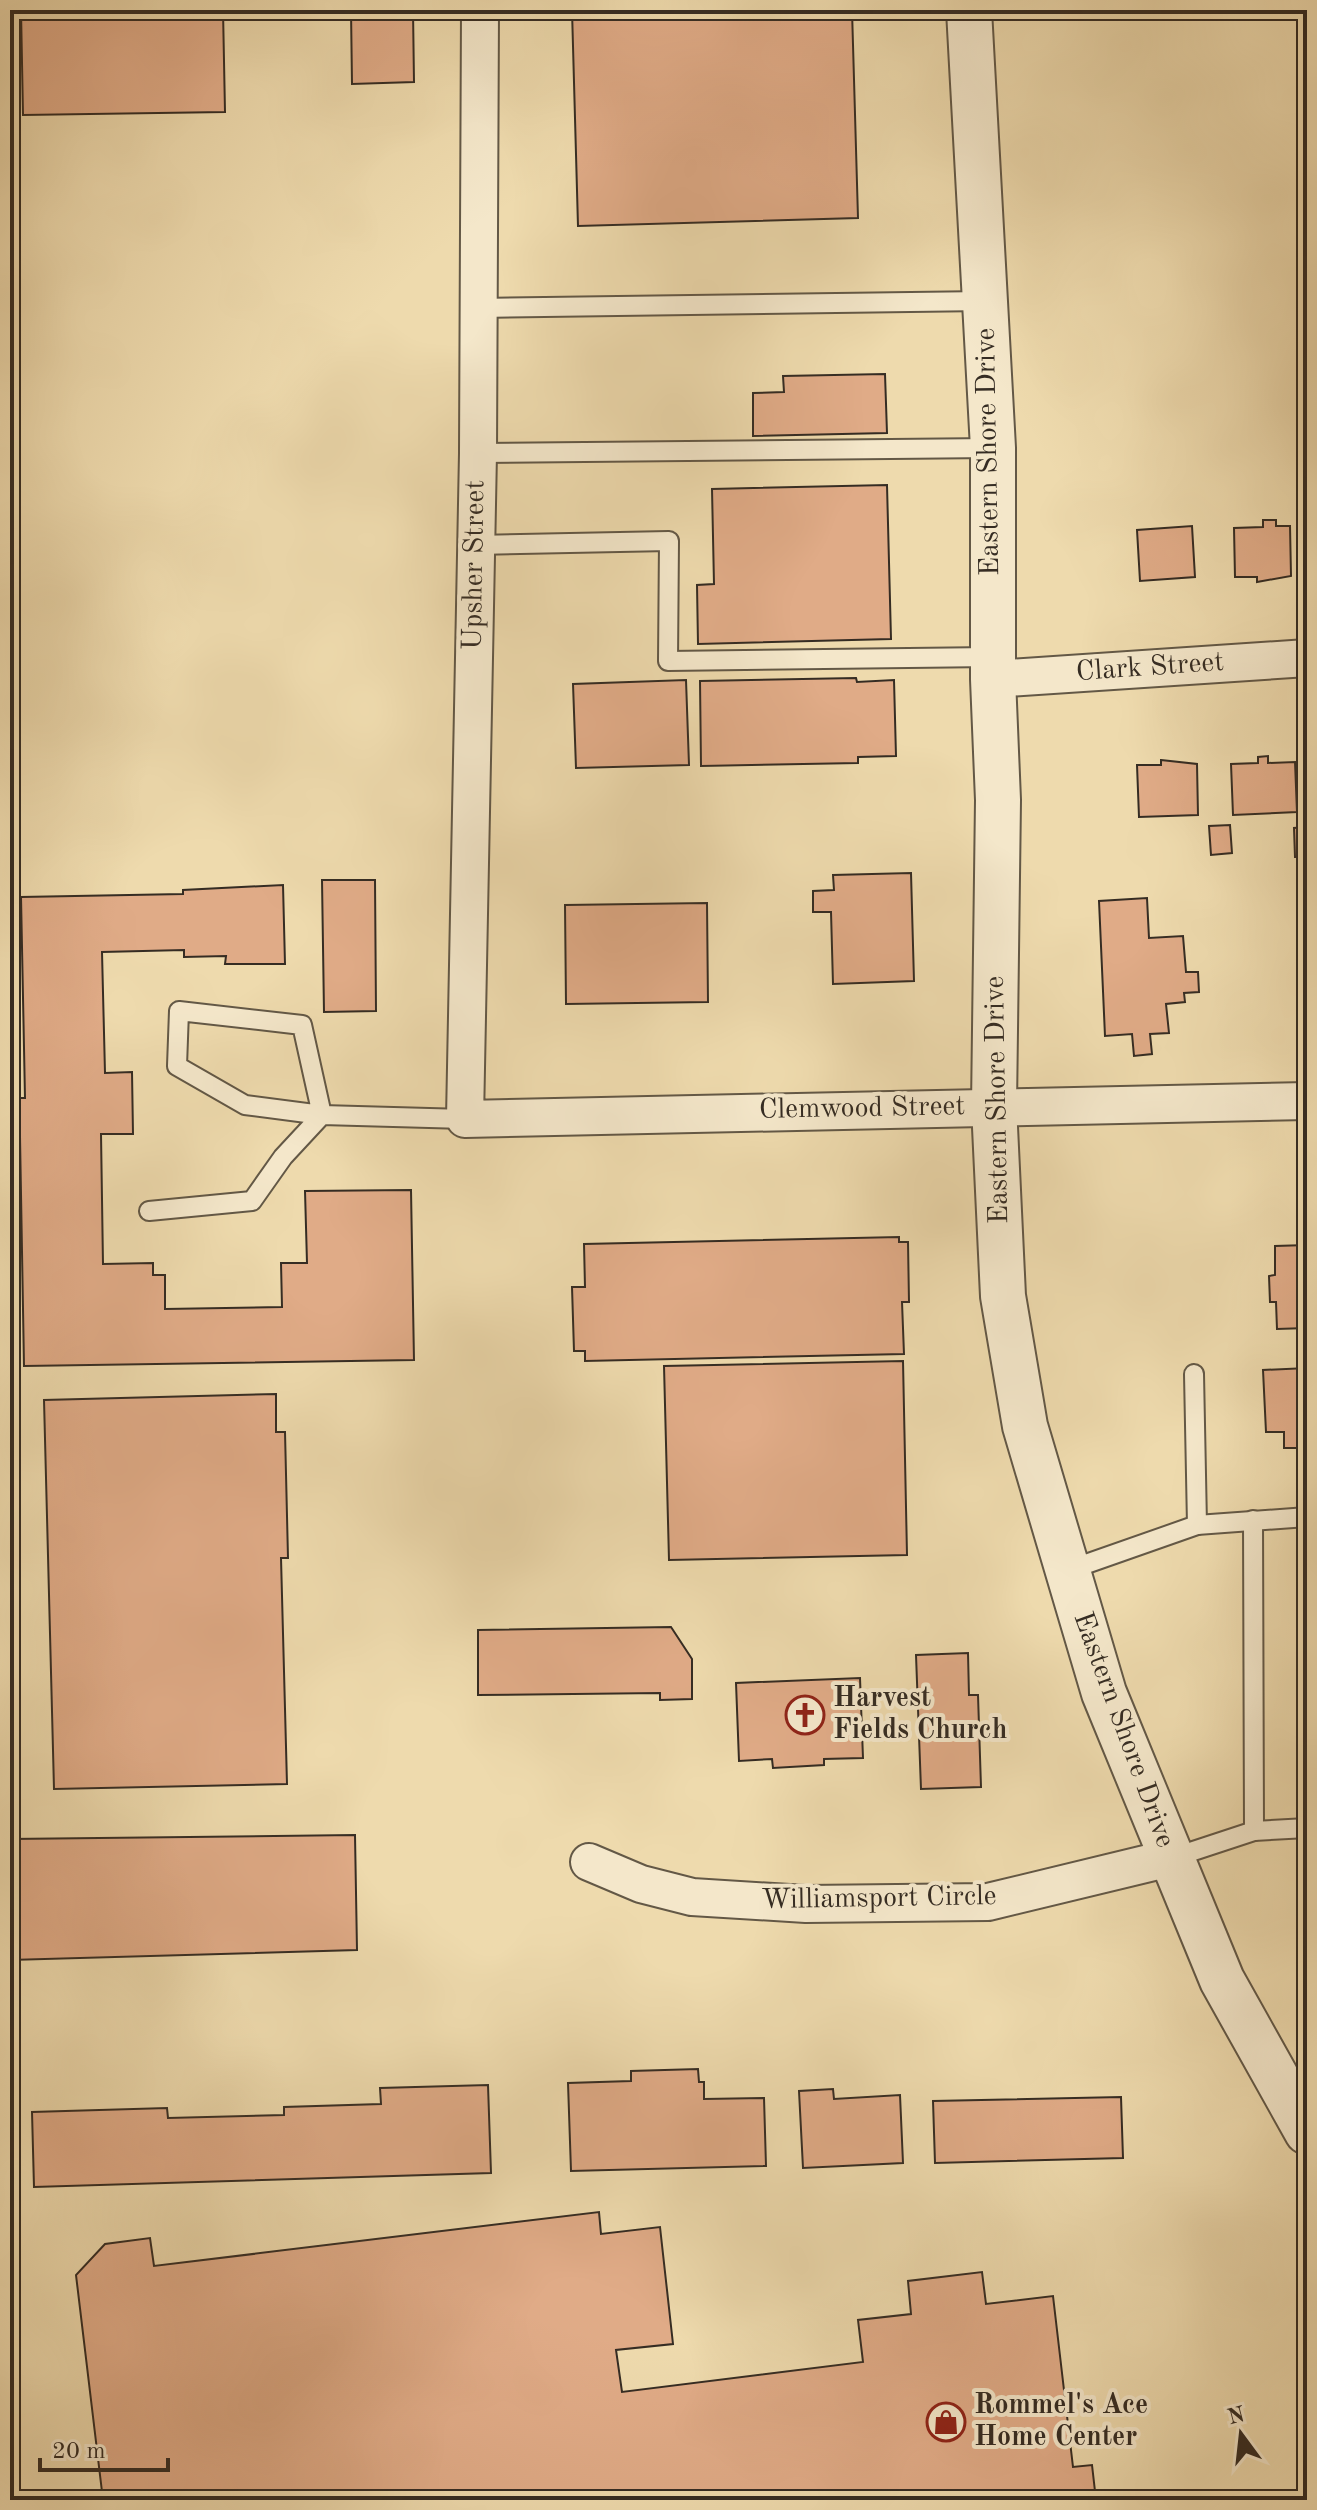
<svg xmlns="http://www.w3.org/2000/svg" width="1317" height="2510" font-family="'Old Standard TT',serif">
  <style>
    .building { fill: #e0ab87; stroke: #352c23; stroke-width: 2 }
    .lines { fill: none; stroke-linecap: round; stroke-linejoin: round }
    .service-casing { stroke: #635846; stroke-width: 22 }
    .minor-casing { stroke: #635846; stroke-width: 40 }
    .tertiary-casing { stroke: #635846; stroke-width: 48 }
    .service { stroke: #f4e7ca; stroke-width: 18 }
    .minor { stroke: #f4e7ca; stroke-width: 36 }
    .tertiary { stroke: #f4e7ca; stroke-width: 44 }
    .labels { text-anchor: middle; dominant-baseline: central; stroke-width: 8; stroke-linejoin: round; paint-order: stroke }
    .street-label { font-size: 28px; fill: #352c23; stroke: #f4e7ca }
    .poi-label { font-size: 28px; font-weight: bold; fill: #352c23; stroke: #f4e7ca; text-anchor: start }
  </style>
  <rect width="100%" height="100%" fill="#eedaad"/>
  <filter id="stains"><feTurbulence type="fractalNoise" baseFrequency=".0025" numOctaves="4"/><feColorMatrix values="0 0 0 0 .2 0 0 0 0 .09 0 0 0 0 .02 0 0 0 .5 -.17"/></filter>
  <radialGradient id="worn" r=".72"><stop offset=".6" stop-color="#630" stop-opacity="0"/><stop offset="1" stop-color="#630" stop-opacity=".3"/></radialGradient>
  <g class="building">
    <polygon points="21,10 223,10 225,112 23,115"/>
    <polygon points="351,10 413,10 414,82 352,84"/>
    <polygon points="572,10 852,10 858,218 578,226"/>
    <polygon points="885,374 887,433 753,436 753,393 784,392 783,376"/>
    <polygon points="887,485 891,639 698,644 697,585 714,584 712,489"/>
    <polygon points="1263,520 1276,520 1276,526 1290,526 1291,576 1257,582 1257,577 1235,577 1234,528 1263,527"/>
    <polygon points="1192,526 1195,577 1140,581 1137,530"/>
    <polygon points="856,678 857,682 894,680 896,756 858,757 858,763 701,766 700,681"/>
    <polygon points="686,680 689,765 576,768 573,684"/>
    <polygon points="1268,756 1268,763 1295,762 1297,812 1233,815 1231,764 1258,763 1258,757"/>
    <polygon points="1161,760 1197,764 1198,815 1139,817 1137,765 1161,765"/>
    <polygon points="1230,825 1232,853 1211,855 1209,826"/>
    <polygon points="1307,827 1307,857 1295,857 1294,828"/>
    <polygon points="911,873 914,981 833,984 831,912 813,912 813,891 834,890 833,875"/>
    <polygon points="322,880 375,880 376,1011 324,1012"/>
    <polygon points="283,885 285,964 225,964 226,956 184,957 184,950 102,952 105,1073 132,1072 133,1134 101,1134 103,1264 153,1263 153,1275 165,1275 165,1309 282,1307 281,1263 307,1263 305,1191 411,1190 414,1360 24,1366 20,1137 10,1137 10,1098 25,1098 21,897 183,894 183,890"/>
    <polygon points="1147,898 1149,938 1183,936 1186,972 1198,972 1199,992 1184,993 1185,1002 1166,1004 1169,1033 1150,1034 1152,1054 1134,1056 1132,1034 1105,1036 1099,901"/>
    <polygon points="707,903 708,1002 566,1004 565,905"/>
    <polygon points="899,1237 899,1242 908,1242 909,1302 902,1302 904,1354 585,1361 585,1351 574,1351 572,1287 585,1287 584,1244"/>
    <polygon points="1307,1245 1307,1328 1277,1329 1276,1302 1270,1302 1269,1276 1275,1275 1275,1246"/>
    <polygon points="903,1361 907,1555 669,1560 664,1366"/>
    <polygon points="1307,1368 1307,1448 1284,1448 1284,1432 1266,1432 1263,1370"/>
    <polygon points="276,1394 276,1432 285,1432 288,1558 281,1558 287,1784 54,1789 44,1400"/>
    <polygon points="671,1627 692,1659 692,1699 660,1700 660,1693 478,1695 478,1630"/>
    <polygon points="968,1653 969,1695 978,1695 981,1787 921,1789 916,1655"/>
    <polygon points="860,1678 863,1758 824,1759 824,1765 773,1768 772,1759 739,1761 736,1683"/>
    <polygon points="355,1835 357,1950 10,1960 10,1839"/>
    <polygon points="698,2069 699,2082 704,2082 704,2099 764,2098 766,2166 571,2171 568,2083 631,2081 631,2071"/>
    <polygon points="488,2085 491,2173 34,2187 32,2112 167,2108 168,2118 284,2115 284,2107 381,2104 380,2088"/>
    <polygon points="833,2089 834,2099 900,2095 903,2163 803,2168 799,2091"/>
    <polygon points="1121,2097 1123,2158 935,2163 933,2101"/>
    <polygon points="599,2212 601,2234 660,2227 673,2344 616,2350 622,2392 863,2362 858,2320 911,2314 908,2281 982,2272 986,2304 1053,2296 1073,2467 1092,2465 1096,2500 103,2500 76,2275 105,2244 150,2238 154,2266"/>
  </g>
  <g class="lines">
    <g class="service-casing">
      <g id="service">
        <polyline points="478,308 985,301"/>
        <polyline points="478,453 993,448"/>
        <polyline points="476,545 669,541 668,661 992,657"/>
        <polyline points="149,1211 252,1201 283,1157 322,1115 302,1025 179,1011 177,1066 245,1105 322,1115 465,1119"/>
        <polyline points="1197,1525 1307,1517"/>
        <polyline points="1066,1571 1197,1525 1194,1374"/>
        <polyline points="1254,1831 1307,1828"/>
        <polyline points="1172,1858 1254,1831 1253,1520"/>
      </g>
    </g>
    <g class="minor-casing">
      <g id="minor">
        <polyline points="480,10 478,453 465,1119 1307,1101"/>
        <polyline points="993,679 1307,658"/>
        <polyline points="589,1862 641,1884 692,1897 806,1904 988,1902 1170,1858"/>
      </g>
    </g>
    <g class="tertiary-casing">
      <polyline id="tertiary" points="969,10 993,448 993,679 998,800 994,1106 1003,1296 1025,1426 1104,1693 1222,1980 1307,2132"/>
    </g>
    <use href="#service" class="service"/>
    <use href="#minor" class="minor"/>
    <use href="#tertiary" class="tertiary"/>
  </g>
  <defs>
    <g id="church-ring" transform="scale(2)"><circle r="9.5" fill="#f4e7ca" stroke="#8f2418" stroke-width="1.5"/><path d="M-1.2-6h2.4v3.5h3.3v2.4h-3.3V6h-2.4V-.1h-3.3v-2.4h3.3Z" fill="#8f2418"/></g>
    <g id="shop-ring" transform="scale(2)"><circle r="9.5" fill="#f4e7ca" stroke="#8f2418" stroke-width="1.5"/><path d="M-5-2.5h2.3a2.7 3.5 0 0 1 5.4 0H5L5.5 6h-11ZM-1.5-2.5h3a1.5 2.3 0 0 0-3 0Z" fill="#8f2418"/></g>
  </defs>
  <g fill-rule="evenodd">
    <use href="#church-ring" x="805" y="1715"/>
    <use href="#shop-ring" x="946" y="2422"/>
  </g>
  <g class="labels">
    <g class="street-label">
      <text transform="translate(989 452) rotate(-91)">Eastern Shore Drive</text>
      <text transform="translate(475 565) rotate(-89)">Upsher Street</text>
      <text transform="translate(1150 668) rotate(-4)">Clark Street</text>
      <text transform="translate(998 1100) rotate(-91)">Eastern Shore Drive</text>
      <text transform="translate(862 1109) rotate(-1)">Clemwood Street</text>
      <text transform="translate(1123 1730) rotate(70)">Eastern Shore Drive</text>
      <text transform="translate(879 1899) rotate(-1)">Williamsport Circle</text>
    </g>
    <g class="poi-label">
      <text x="833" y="1699">Harvest<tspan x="833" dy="32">Fields Church</tspan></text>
      <text x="974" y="2406">Rommel's Ace<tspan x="974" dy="32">Home Center</tspan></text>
    </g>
  </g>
  <rect width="1317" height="2510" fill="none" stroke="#eedaad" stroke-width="40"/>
  <rect x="12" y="12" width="1293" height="2486" fill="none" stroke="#352c23" stroke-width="4"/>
  <rect x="20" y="20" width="1277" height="2470" fill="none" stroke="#352c23" stroke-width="2"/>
  <g transform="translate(1241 2434) rotate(345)" stroke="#f4e7ca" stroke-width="6" paint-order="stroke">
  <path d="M0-6L14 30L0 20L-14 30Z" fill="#352c23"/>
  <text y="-12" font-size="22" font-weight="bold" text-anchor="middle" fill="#352c23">N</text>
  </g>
  <path d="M40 2458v12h128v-12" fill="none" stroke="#352c23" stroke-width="4"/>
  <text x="52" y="2458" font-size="24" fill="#352c23" stroke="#f4e7ca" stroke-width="6" paint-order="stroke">20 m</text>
  <rect width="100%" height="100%" filter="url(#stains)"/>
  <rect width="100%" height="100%" fill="url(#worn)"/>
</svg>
